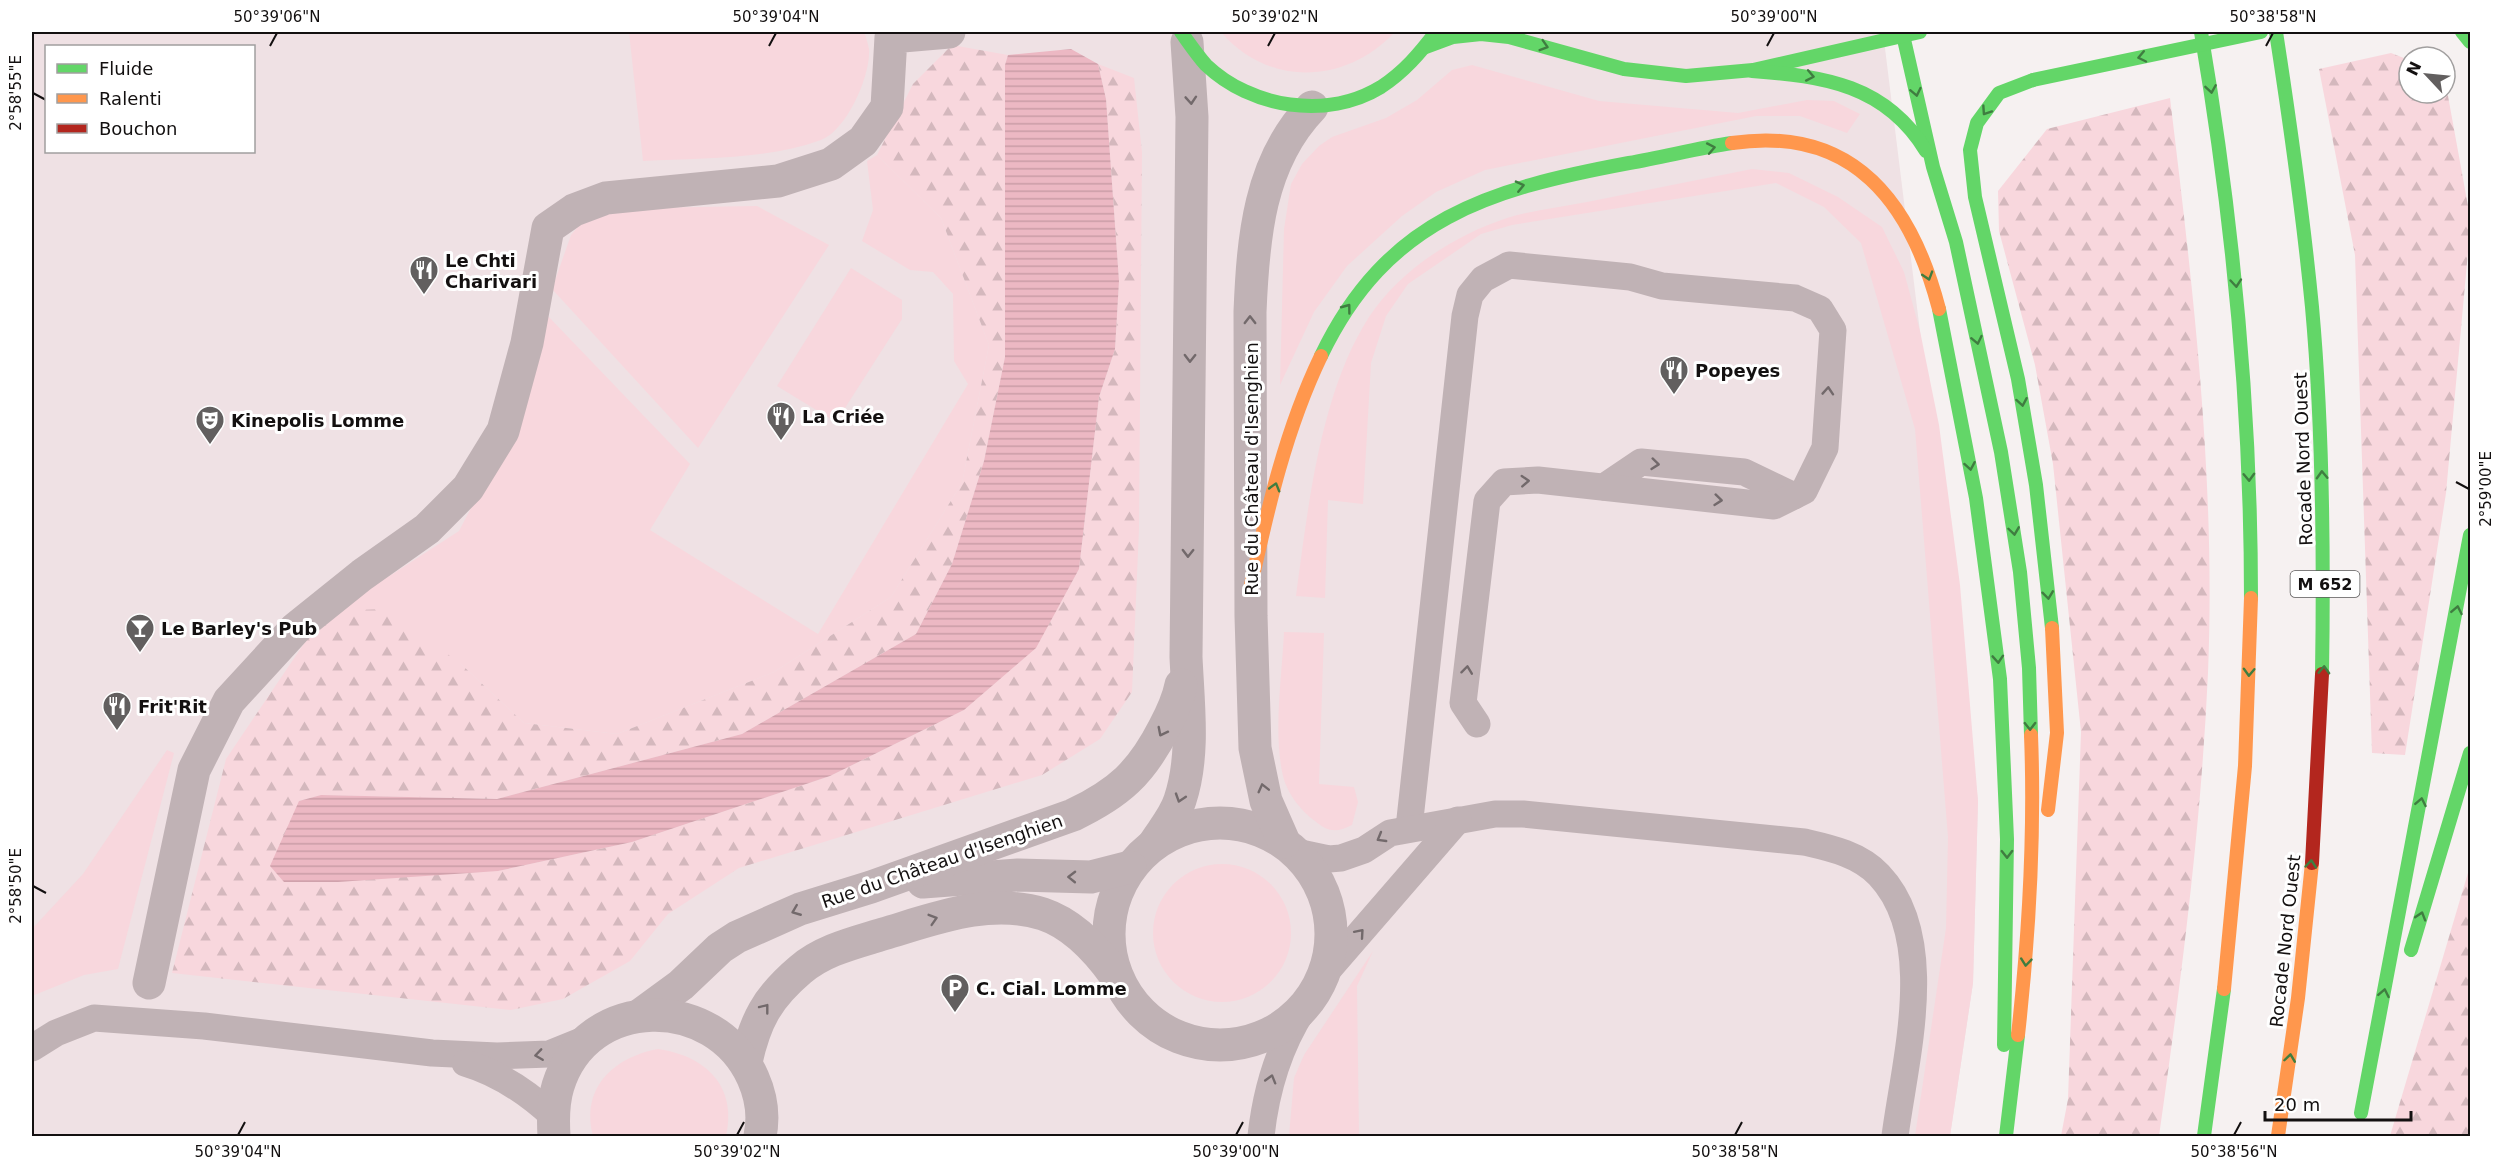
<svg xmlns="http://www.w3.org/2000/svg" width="2502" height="1168" font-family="'DejaVu Sans',sans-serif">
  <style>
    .built { fill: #efe1e4; fill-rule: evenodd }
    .grass { fill: #f8d7dd }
    .forest { fill: url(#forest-firs) }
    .water { fill: url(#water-rules) }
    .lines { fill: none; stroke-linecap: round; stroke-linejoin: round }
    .lane { stroke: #c0b2b5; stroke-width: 27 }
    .street { stroke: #c0b2b5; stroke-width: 33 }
    .fast { stroke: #63d668; stroke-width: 14 }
    .slow { stroke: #ff974d; stroke-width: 14 }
    .jam { stroke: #b3261e; stroke-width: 14 }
    .fast-bridge { stroke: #63d668; stroke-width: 14 }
    .oneway { stroke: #3f7d40 }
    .oneway2 { stroke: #72696b }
    .ticks { fill: none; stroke: #131010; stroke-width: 2 }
    .labels { text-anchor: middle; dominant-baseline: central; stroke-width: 6; stroke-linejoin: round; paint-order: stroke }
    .shield { fill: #fff; stroke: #5a5858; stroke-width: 1.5 }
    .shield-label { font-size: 16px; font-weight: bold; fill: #131010 }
    .poi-label { font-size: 18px; font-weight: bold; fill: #131010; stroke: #fff; text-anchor: start }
    .street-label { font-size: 18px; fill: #131010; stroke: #fff }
    .neatline { fill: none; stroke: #131010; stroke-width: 2 }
    .ticks-label { font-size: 15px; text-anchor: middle; fill: #131010 }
  </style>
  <defs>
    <pattern id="forest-firs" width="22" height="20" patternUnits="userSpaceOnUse" patternTransform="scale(1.5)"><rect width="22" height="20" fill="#f8d7dd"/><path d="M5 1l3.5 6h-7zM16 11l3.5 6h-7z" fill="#d4b8bd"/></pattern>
    <pattern id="water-rules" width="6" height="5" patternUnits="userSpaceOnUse" patternTransform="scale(1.5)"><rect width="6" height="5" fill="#ecb8c3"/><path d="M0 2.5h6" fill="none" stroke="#ca9da6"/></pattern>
  </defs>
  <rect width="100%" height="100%" fill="#f6f1f1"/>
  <path class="built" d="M32,32H1883L1978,801L1973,983L1950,1136H32ZM46,46H254V152H46Z"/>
  <g class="grass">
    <path d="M629,32H864C866,37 868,44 869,49C871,75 847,130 821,140C765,160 702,158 643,161Z"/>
    <path d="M1221,32H1395C1346,84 1269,88 1221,32Z"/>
    <polygon points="1472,65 1599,101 1738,113 1807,100 1834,101 1860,114 1847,133 1800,116 1756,116 1485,170 1436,192 1402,216 1347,266 1314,312 1280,385 1284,229 1291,184 1302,164 1319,146 1332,137 1386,118 1417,100 1452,70"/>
    <polygon points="877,155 941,218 989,345 962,483 891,597 774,672 617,734 524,723 461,664 326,611 391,575 459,531 505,443 546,314 690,464 650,530 818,634 968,384 954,361 953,294 933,272 910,270 862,241 873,210 867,161"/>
    <path d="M1752,169L1789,173L1838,197L1882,227L1904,272L1920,331L1939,425L1960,585L1978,801L1973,983L1950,1136H1915L1946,928L1948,837L1915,429L1861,243L1824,207L1776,183L1512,225L1481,234L1408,284L1386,316L1371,363L1363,504L1328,500L1325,598L1296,596C1308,508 1320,393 1369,317C1400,270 1455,235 1507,218C1533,210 1561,207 1587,202C1642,191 1697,180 1752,169Z"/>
    <polygon points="757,206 829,245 698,448 552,289 571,235 587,216 640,208"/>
    <polygon points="851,268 902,300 902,319 836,422 777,386"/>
    <path d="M1284,632L1324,633L1319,784L1354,787L1358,802L1352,825C1336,833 1328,832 1315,821C1301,811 1287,793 1283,776C1273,733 1282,676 1284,632Z"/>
    <polygon points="167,750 174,753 118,969 84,975 32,996 32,929 83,874"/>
    <circle cx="1222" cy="933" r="69"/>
    <polygon points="1373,951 1357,986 1359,1136 1289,1136 1294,1078 1304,1055"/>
    <path d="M658,1049C706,1056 737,1086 726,1136H593C580,1088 614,1057 658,1049Z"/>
  </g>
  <g class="forest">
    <polygon points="952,45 1008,55 1005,66 1005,357 984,461 952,564 916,634 742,734 497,799 321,795 299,801 498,871 632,842 830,776 964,710 1035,648 1079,569 1099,397 1115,349 1119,281 1106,99 1098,64 1134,78 1142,152 1139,529 1132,692 1100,739 1042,775 739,868 668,914 630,961 563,999 511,1010 172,973 226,759 326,611 386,609 461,664 524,723 617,734 774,672 891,597 962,483 989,345 941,218 877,155 913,84"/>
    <polygon points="2391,53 2409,60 2409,93 2445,92 2448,96 2470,217 2470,230 2446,493 2405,755 2372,753 2355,255 2319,69"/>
    <path d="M2170,98C2193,288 2216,480 2208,673C2201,828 2181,982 2159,1136H2061L2068,1099L2081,732L2053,464L2035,365L1999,231L1998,191L2047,129Z"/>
    <polygon points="2470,866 2470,1136 2390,1136"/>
  </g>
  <polygon class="water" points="1071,49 1098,64 1106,99 1119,281 1115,349 1099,397 1079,569 1036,648 964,710 830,776 632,842 498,871 338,882 284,882 270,866 299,801 321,795 497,799 742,734 916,634 952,564 984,461 1005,357 1005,65 1008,55"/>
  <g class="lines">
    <g class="lane">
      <polyline points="1604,487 1641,462 1744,472 1794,496"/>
      <polyline points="1409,828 1465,316 1470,295 1483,279 1509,265 1630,277 1662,286 1795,298 1820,309 1833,330 1825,448 1804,491 1774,506 1538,480 1504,482 1487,501 1463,703 1477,724"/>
      <path d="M1296,852L1329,859L1341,858L1364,850L1390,833L1495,814H1523L1804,842C1830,848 1859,854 1879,875C1939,938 1905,1059 1895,1136"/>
      <polyline points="1322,977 1458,820"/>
      <polyline points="32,1048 56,1033 94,1018 204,1026 432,1053 497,1056 549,1054 591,1037"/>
      <path d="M465,1063C499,1073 527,1092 553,1116"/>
      <path d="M1261,1136C1266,1090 1278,1048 1304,1008"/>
    </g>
    <g class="street">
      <circle cx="1220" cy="934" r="111"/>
      <path d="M1284,842L1266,801L1255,748L1251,616L1250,312C1253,238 1259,162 1312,107"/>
      <path d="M1154,844C1163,830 1175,816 1180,800C1195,755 1188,703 1186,657L1192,117L1187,42"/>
      <polyline points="923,882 1018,875 1091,877 1130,867"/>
      <polyline points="149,983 194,770 229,701 296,628 362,575 427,529 468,488 503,431 527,343 548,228 574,210 606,198 778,181 831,164 863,141 887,107 891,37 949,32"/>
      <path d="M640,1015L681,985L720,948L737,937L800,909L871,887L1073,815C1119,793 1141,773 1164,728C1171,715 1178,700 1181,685"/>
      <path d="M746,1062C755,1021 767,998 800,970C823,950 854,943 883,934C934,919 989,897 1043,914C1073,924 1097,950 1115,975"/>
      <path d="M554,1136C553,1120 553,1102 558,1086C587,993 715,993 753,1078C761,1096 764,1117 760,1136"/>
    </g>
    <g class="fast">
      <path d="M1181,32C1189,43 1197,55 1206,65C1251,108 1327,120 1381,87C1404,72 1420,53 1436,32"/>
      <path d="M2201,32C2233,220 2251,408 2251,598"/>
      <path d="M2276,32C2290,123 2303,214 2312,307C2323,428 2324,551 2322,674"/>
      <polyline points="2462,32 2470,42"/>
      <polyline points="1903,35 1933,167 1956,242 2001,452 2020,572 2029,668 2031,735"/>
      <polyline points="1426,47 1453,37 1481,34 1509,37 1624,69 1686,76 1753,70 1920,32"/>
      <path d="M1752,71C1824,76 1886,85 1926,151"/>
      <polyline points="2033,80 1999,93 1977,123 1970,150 1975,197 2018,379 2036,485 2052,628"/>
      <polyline points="1939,309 1976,498 2000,679 2007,839 2004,1045"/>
      <path d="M1321,356C1387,218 1490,189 1629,163C1664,157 1698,148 1732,143"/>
      <polyline points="2411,950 2470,753"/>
      <polyline points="2361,1113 2470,535"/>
      <polyline points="2006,1136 2018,1035"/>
      <polyline points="2204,1136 2224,989"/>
    </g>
    <g class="slow">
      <path d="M1732,143C1853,125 1911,202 1939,309"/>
      <path d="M1251,585C1268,507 1286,429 1321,356"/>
      <polyline points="2048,810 2057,733 2052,628"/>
      <polyline points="2224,989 2245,766 2251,598"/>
      <path d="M2018,1035C2029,935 2035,836 2031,735"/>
      <polyline points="2278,1136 2298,998 2312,863"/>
    </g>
    <polyline class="jam" points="2312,863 2322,674"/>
    <polyline class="fast-bridge" points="2033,80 2261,32"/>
  </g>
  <defs><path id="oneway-chevron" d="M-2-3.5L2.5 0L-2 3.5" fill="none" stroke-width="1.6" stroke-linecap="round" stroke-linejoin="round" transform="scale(1.5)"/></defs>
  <g class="oneway">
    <use href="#oneway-chevron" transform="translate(1544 46) rotate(17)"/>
    <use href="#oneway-chevron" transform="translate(2142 57) rotate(168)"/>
    <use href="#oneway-chevron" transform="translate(1810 76) rotate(11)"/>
    <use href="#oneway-chevron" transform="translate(2211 89) rotate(81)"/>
    <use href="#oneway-chevron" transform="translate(1916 92) rotate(78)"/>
    <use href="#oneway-chevron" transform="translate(1986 111) rotate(124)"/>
    <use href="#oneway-chevron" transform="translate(1711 148) rotate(-11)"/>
    <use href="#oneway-chevron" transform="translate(1520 186) rotate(-13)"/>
    <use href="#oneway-chevron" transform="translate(1928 276) rotate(73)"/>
    <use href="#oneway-chevron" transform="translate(2236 283) rotate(85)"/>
    <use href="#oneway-chevron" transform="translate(1347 308) rotate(-53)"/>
    <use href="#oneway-chevron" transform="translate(1977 340) rotate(78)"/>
    <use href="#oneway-chevron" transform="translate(2022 402) rotate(80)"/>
    <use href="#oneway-chevron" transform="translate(1970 466) rotate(80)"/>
    <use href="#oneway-chevron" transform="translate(2322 475) rotate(-92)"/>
    <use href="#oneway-chevron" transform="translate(2249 477) rotate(88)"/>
    <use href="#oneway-chevron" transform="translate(1275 487) rotate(-74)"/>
    <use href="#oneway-chevron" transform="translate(2014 531) rotate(82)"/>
    <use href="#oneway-chevron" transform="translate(2048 595) rotate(83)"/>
    <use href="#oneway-chevron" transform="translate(2457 610) rotate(-79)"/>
    <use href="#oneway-chevron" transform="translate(1998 659) rotate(86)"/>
    <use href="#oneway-chevron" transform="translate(2324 670) rotate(-88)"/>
    <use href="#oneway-chevron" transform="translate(2249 672) rotate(92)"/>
    <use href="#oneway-chevron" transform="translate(2030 726) rotate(89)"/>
    <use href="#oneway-chevron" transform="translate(2421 802) rotate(-79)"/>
    <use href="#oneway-chevron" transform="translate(2007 854) rotate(89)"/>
    <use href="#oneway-chevron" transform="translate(2311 864) rotate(-85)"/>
    <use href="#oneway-chevron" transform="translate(2421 916) rotate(-73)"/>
    <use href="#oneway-chevron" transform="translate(2026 962) rotate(96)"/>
    <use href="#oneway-chevron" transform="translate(2384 993) rotate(-79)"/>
    <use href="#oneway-chevron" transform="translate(2290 1058) rotate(-82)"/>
  </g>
  <g class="oneway2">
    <use href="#oneway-chevron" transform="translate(1191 100) rotate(86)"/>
    <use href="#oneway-chevron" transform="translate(1250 320) rotate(-90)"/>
    <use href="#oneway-chevron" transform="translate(1190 358) rotate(91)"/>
    <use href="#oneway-chevron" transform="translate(1828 391) rotate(-86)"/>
    <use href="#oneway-chevron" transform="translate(1655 464) rotate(6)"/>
    <use href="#oneway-chevron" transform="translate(1525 481) rotate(-3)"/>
    <use href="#oneway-chevron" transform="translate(1718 500) rotate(6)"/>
    <use href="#oneway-chevron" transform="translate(1188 553) rotate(91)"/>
    <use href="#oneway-chevron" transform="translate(1467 670) rotate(-83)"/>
    <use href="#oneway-chevron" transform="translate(1162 732) rotate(117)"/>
    <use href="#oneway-chevron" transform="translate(1263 788) rotate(-104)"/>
    <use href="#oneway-chevron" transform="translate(1180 798) rotate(108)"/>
    <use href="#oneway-chevron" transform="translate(1381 838) rotate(150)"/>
    <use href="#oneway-chevron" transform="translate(1072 877) rotate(-179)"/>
    <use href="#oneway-chevron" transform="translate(796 911) rotate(158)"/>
    <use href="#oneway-chevron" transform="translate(933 919) rotate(-17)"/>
    <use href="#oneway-chevron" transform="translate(1360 933) rotate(-49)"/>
    <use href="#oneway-chevron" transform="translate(765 1008) rotate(-52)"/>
    <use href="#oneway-chevron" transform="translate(539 1055) rotate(172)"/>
    <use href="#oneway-chevron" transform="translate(1271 1079) rotate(-74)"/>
  </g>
  <path class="ticks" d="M270,46L277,33M769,46L776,33M1268,46L1275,33M1767,46L1774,33M2266,46L2273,33M33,93L46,100M2456,482L2469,489M33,886L46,893M238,1135L245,1122M737,1135L744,1122M1236,1135L1243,1122M1735,1135L1742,1122M2234,1135L2241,1122"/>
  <defs>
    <g id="restaurant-pin" transform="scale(1.5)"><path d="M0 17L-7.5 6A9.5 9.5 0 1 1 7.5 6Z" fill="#625f5f" stroke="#fff"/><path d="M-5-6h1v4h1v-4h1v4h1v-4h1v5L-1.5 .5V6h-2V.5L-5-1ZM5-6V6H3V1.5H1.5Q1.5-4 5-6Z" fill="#fff"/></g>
    <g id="theatre-pin" transform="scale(1.5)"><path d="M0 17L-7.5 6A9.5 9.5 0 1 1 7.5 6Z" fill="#625f5f" stroke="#fff"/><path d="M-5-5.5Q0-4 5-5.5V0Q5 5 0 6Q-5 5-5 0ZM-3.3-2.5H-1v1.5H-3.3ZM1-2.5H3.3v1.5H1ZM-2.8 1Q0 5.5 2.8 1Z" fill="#fff"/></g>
    <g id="bar-pin" transform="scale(1.5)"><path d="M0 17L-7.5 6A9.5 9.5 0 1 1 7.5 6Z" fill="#625f5f" stroke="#fff"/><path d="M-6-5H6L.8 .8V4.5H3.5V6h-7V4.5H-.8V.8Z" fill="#fff"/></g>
    <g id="parking-pin" transform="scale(1.5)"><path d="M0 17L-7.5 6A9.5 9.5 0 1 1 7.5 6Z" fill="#625f5f" stroke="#fff"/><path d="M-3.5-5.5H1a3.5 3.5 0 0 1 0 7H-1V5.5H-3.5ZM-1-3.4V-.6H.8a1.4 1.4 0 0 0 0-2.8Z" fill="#fff"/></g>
  </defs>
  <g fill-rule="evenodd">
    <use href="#restaurant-pin" x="424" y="270"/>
    <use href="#restaurant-pin" x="1674" y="370"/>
    <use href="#restaurant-pin" x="781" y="416"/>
    <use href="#theatre-pin" x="210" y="420"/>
    <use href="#bar-pin" x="140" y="628"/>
    <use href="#restaurant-pin" x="117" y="706"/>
    <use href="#parking-pin" x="955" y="988"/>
  </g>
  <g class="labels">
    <rect class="shield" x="2290.5" y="571" width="69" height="26" rx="4.5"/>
    <g class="shield-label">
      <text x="2325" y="584">M 652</text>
    </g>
    <g class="poi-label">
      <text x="445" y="260">Le Chti<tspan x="445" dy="21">Charivari</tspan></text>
      <text x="1695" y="370">Popeyes</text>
      <text x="802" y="416">La Criée</text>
      <text x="231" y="420">Kinepolis Lomme</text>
      <text x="161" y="628">Le Barley's Pub</text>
      <text x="138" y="706">Frit'Rit</text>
      <text x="976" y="988">C. Cial. Lomme</text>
    </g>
    <g class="street-label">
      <text transform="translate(2303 459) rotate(-92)">Rocade Nord Ouest</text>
      <text transform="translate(1251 469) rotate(-90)">Rue du Château d'Isenghien</text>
      <text transform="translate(942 861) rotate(-19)">Rue du Château d'Isenghien</text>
      <text transform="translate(2285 941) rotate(-84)">Rocade Nord Ouest</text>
    </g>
  </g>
  <rect width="2502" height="1168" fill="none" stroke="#ffffff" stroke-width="66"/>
  <rect x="45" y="45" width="210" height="108" fill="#ffffff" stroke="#a19f9f" stroke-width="1.5"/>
  <rect x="57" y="64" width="30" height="9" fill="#63d668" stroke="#a19f9f" stroke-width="1.5"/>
  <text x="99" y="75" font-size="18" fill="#131010">Fluide</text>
  <rect x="57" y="94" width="30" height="9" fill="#ff974d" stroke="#a19f9f" stroke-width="1.5"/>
  <text x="99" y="105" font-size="18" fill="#131010">Ralenti</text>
  <rect x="57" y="124" width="30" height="9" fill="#b3261e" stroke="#a19f9f" stroke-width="1.5"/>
  <text x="99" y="135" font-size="18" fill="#131010">Bouchon</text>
  <g transform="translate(2427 75) rotate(296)"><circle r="28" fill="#ffffff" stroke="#a19f9f" stroke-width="1.5"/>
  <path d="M0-4.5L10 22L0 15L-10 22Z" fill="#625f5f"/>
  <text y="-9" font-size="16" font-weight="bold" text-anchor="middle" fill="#131010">N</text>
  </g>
  <path d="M2265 1111v9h146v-9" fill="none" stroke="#131010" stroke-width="3"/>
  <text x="2274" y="1111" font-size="18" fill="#131010" stroke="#ffffff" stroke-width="4.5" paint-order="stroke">20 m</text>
  <rect x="33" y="33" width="2436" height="1102" class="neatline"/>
  <g class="ticks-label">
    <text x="277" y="22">50°39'06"N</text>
    <text x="776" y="22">50°39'04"N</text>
    <text x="1275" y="22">50°39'02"N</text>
    <text x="1774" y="22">50°39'00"N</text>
    <text x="2273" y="22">50°38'58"N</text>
    <text transform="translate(16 93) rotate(-90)" y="5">2°58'55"E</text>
    <text transform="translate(2486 489) rotate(-90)" y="5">2°59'00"E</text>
    <text transform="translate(16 886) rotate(-90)" y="5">2°58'50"E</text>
    <text x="238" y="1157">50°39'04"N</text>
    <text x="737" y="1157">50°39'02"N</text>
    <text x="1236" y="1157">50°39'00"N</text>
    <text x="1735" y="1157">50°38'58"N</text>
    <text x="2234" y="1157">50°38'56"N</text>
  </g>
</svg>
